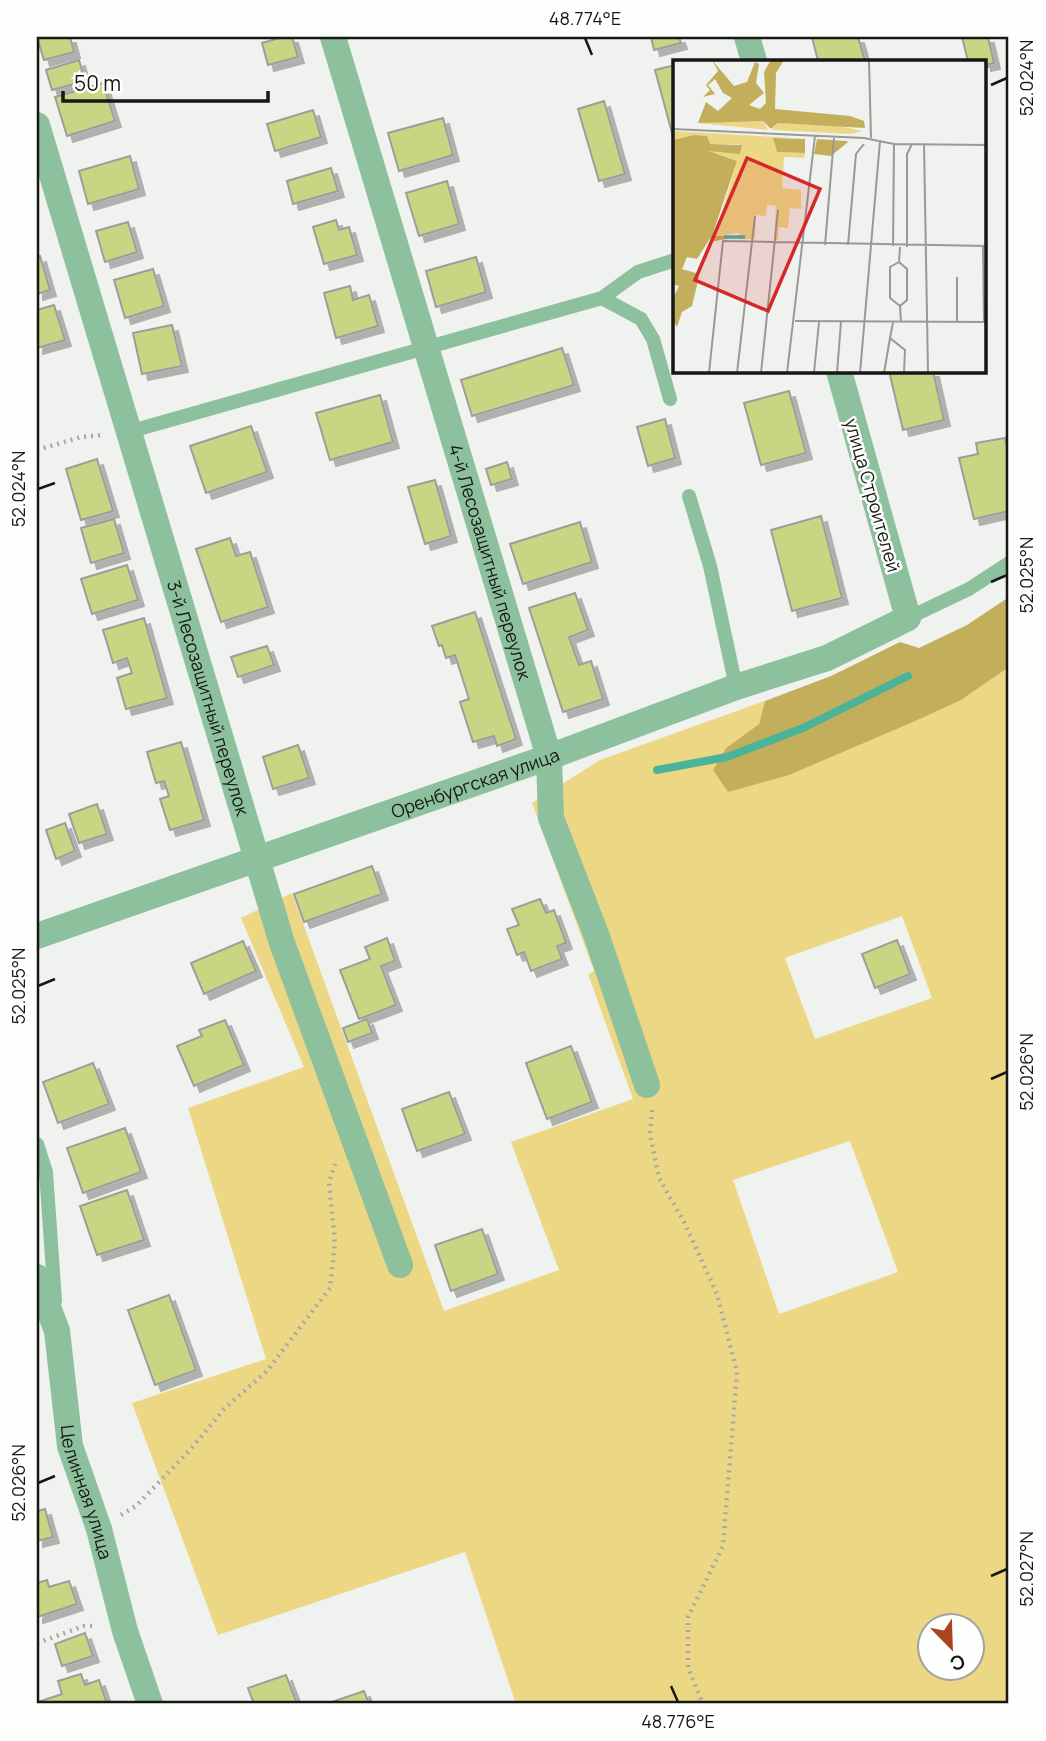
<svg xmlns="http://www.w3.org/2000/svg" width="1046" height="1741" font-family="Manrope,sans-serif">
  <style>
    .green { fill: #ecd785; fill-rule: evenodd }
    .forest { fill: #c3ae5c }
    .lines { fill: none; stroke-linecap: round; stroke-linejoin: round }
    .stream { stroke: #4bb498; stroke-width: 8 }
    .building { fill: #cad584; stroke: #9d9e9a; stroke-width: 2; filter: url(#shadow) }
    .path { stroke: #a7a9a6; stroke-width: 4.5; stroke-dasharray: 2 5; stroke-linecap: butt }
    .lane { stroke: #8dc09c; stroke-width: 14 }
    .street { stroke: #8dc09c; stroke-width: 26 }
    .ticks { fill: none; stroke: #171716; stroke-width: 2.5 }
    .labels { text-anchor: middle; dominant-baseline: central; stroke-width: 5; stroke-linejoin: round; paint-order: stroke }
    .street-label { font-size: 18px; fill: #171716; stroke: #fdfffc }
    .inset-river { fill: none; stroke: #4bb498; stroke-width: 3.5 }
    .inset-road { fill: none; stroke: #999a98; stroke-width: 2 }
    .view { fill: #d62828; fill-opacity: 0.15; stroke: #d62828; stroke-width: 3.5 }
    .inset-edge { fill: none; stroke: #171716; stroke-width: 3.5 }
    .neatline { fill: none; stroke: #171716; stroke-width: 2.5 }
    .ticks-label { font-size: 18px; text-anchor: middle; fill: #171716 }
  </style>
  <defs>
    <filter id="shadow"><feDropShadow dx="6" dy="6" stdDeviation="0" flood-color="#0004"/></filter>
  </defs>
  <rect width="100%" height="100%" fill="#eff2ee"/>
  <path class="green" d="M1009,667V1704H516L465,1552L218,1635L132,1403L266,1359L188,1108L304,1067L241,918L292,893L444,1311L559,1270L511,1142L633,1099L588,974L594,971L532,803L600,760L765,701L759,724L726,748L865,742L961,700ZM902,916L932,998L815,1039L785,958ZM850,1141L898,1272L779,1314L733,1180ZM930,1626H972V1668H930Z"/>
  <polygon class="forest" points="1009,597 1009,667 961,700 913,722 789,775 728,792 713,770 726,748 759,724 765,701 831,676 900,642 919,648 967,625"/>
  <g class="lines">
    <polyline class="stream" points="657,770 727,757 803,728 908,676"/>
  </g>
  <g class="building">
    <polygon points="37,37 70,37 74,52 44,60"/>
    <polygon points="283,37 292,37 298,57 268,65 262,43"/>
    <polygon points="651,37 679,37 681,43 654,50"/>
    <polygon points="812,37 858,37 865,61 818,61"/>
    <polygon points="962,37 988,37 994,63 985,65 985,61 968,61"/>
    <polygon points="79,60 85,81 52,90 46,70"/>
    <polygon points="675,65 675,144 655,70"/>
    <polygon points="103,83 115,121 67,136 55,97"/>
    <polygon points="604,101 625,174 599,181 578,109"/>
    <polygon points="313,110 321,137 275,151 267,124"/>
    <polygon points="443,118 453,155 399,171 388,133"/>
    <polygon points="130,156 139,189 88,204 79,171"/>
    <polygon points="331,168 338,191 293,204 287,181"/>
    <polygon points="447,181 459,224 419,236 406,193"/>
    <polygon points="336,220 339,230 349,227 357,255 324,264 313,227"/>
    <polygon points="128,222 137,252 105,262 96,231"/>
    <polygon points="40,256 50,290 37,294 37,257"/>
    <polygon points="476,257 486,292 436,307 426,271"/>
    <polygon points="153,269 164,306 125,318 114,280"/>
    <polygon points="350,286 353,300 369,295 378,326 336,338 324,293"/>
    <polygon points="54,305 65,340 37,348 37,310"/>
    <polygon points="172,325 182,366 142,374 133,333"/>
    <polygon points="562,348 574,385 472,416 461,380"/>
    <polygon points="889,371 933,371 944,420 903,430"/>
    <polygon points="789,391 806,453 761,465 744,403"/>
    <polygon points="380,395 393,442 330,460 316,413"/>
    <polygon points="665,419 675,458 648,466 637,427"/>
    <polygon points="251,426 267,472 206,493 190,446"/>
    <polygon points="1005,438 1007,449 1009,449 1009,511 974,519 959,458 978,454 976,443"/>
    <polygon points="97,459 113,511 81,520 66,469"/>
    <polygon points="507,462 512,479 491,485 486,469"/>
    <polygon points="435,480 451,536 425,544 408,487"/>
    <polygon points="821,516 842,598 792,611 771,530"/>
    <polygon points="114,519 124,553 91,563 81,528"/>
    <polygon points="580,522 592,562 523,584 510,544"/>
    <polygon points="230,538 236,556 250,552 268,607 221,622 196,549"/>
    <polygon points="127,565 138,600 92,614 81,579"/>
    <polygon points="575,593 588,630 569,637 579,665 591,661 603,699 563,712 529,608"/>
    <polygon points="475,612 516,739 497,746 494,736 473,742 460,702 469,699 455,655 446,658 442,645 439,646 432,626"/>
    <polygon points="144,618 167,698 126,709 117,678 132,673 127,658 113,663 103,630"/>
    <polygon points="267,646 274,665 238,677 231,657"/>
    <polygon points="181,742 204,820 170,830 160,799 169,796 164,781 156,783 147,752"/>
    <polygon points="298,745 309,778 273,789 263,757"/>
    <polygon points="97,804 107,834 79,843 69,814"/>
    <polygon points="65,823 75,851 56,859 46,830"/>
    <polygon points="372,866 382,894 304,922 294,894"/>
    <polygon points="540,899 546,913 554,910 566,943 557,946 562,959 531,971 524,952 517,955 507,929 519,925 512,909"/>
    <polygon points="387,938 395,961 381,966 396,1005 359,1019 340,970 370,959 365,947"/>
    <polygon points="897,940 910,974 875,988 862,954"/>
    <polygon points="243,941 256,971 204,994 191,963"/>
    <polygon points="367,1019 372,1033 348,1042 343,1028"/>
    <polygon points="225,1020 244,1065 194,1086 177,1046 202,1036 199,1030"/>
    <polygon points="571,1046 592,1102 547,1119 526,1063"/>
    <polygon points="93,1063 109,1104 58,1123 43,1082"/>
    <polygon points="449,1092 465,1134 417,1151 402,1109"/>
    <polygon points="125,1128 141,1172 83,1193 67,1148"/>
    <polygon points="127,1190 144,1240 97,1255 80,1206"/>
    <polygon points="482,1229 498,1274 451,1291 435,1245"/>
    <polygon points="169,1295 196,1370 155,1385 128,1310"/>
    <polygon points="45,1509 53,1537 37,1541 37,1511"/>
    <polygon points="47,1580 49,1587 69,1581 77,1604 37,1617 37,1583"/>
    <polygon points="85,1633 93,1656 62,1666 55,1644"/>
    <polygon points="81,1674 85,1685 99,1680 107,1704 38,1704 38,1702 62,1694 58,1681"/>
    <polygon points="286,1675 297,1704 254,1704 248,1688"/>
    <polygon points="364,1691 369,1704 326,1704"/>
  </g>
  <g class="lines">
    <g class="path">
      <polyline points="37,450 81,437 103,435"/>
      <polyline points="652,1110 650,1134 659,1178 684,1222 717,1294 737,1372 723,1546 688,1617 688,1668 703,1704"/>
      <polyline points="121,1515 136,1506 191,1449 224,1409 267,1371 330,1288 335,1242 329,1183 335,1164"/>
      <polyline points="37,1643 84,1626 97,1626"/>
    </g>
    <g class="lane">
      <polyline points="602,298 641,319 653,339 670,399"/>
      <polyline points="128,432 602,298 638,272 675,260"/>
      <polyline points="689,496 710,566 736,687"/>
      <polyline points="908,618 969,589 1009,563"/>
      <polyline points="37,1144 46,1172 55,1301"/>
    </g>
    <g class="street">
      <path id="s1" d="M333,37L549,757L551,818L596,934L647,1085"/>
      <polyline points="747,37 754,61"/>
      <path id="s2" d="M37,125L282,943L400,1265"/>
      <path id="s3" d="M37,936L549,757L736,687L827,658L908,618L839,371"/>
      <path id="s4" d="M37,1277L57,1331L70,1446L99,1529L125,1631L150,1704"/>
    </g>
  </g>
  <path class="ticks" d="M585,38L592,55M991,85L1007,78M38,489L55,483M991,582L1007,575M38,986L55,979M991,1079L1007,1072M38,1483L55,1476M991,1576L1007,1569M671,1686L678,1702"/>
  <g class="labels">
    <g class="street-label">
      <text transform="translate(873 495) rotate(74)">улица Строителей</text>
      <text stroke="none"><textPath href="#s1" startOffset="548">4-й Лесозащитный переулок</textPath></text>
      <text stroke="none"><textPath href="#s2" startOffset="598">3-й Лесозащитный переулок</textPath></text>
      <text stroke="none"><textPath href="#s3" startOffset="464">Оренбургская улица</textPath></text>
      <text stroke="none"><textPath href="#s4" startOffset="222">Целинная улица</textPath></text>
    </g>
  </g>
  <g transform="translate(673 60)">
    <rect width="313" height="313" fill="#eff2ee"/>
    <path d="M45,60L90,61L95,70L25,63ZM105,63L166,66L189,71L178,74L99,70ZM0,71L119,78H100L104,92L132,93L131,98L111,97L109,128L128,130V149L117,148L115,168L106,167L105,180H101L103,146L94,145L93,156L83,155L82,179H62L67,174L63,173L36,178L44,170L64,101L34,90L69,84H36L34,76L21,75L0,80Z" fill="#ecd785"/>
    <path d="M39,0L61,26L74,22L82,2L86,4L83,23L91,33L76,45L87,49L93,43L91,12L98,0H111L103,13L102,49L177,56L191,61L192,68L105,63L98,69L90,61L25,63L33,42L45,51L59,38L50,33L42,19L35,25L42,34L30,37L37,30L33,25L45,11ZM21,75L34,76L37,84L69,85L67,94L36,91L64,101L39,176H68L37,182L38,177L24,199L14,197L9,209L26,214L24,225L19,246L9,252L4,267L0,261V238L6,226L0,224V80ZM100,78L132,79V93L104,92ZM144,79L174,81L175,82L158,96L141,94Z" fill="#c3ae5c"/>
    <path class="inset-river" d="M51,177H72"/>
    <path class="inset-road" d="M196,0L198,78M0,69L191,78L221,84L314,85M251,84L255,313M152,185L161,78M175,185L183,94L191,84M220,186L221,84M310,186L311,262M227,187L226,202L234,209V240L227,246L228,262M234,187V94L239,84M226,202L217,207V238L227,246M284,217V263M122,261L314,262M220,262L217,278L232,290L231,313M36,313L50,181L314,186M64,313L82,156M88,313L105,150M114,313L142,76M141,313L146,262M164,313L168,262M187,313L207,81M211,313L217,278"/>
    <path class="view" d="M74,98L147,129L95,251L22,220Z"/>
    <rect width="313" height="313" class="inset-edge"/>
  </g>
  <rect width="1046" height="1741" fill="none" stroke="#fdfffc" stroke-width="77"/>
  <g transform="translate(951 1647) rotate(157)"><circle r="33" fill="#fdfffc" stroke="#a1a2a0" stroke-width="2"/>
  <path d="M0-5L12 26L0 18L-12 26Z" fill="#aa4322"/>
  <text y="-10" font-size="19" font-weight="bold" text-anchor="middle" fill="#171716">С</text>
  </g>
  <path d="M63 91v10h205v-10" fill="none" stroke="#171716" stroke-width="3.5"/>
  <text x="74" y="91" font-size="21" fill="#171716" stroke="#fdfffc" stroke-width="5" paint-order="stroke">50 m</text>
  <rect x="38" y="38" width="969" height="1664" class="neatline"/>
  <g class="ticks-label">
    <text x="585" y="25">48.774°E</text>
    <text transform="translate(1027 78) rotate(-90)" y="6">52.024°N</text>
    <text transform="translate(19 489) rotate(-90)" y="6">52.024°N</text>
    <text transform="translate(1027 575) rotate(-90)" y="6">52.025°N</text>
    <text transform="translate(19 986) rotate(-90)" y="6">52.025°N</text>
    <text transform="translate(1027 1072) rotate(-90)" y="6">52.026°N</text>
    <text transform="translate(19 1483) rotate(-90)" y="6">52.026°N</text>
    <text transform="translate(1027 1569) rotate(-90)" y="6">52.027°N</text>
    <text x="678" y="1728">48.776°E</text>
  </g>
</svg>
